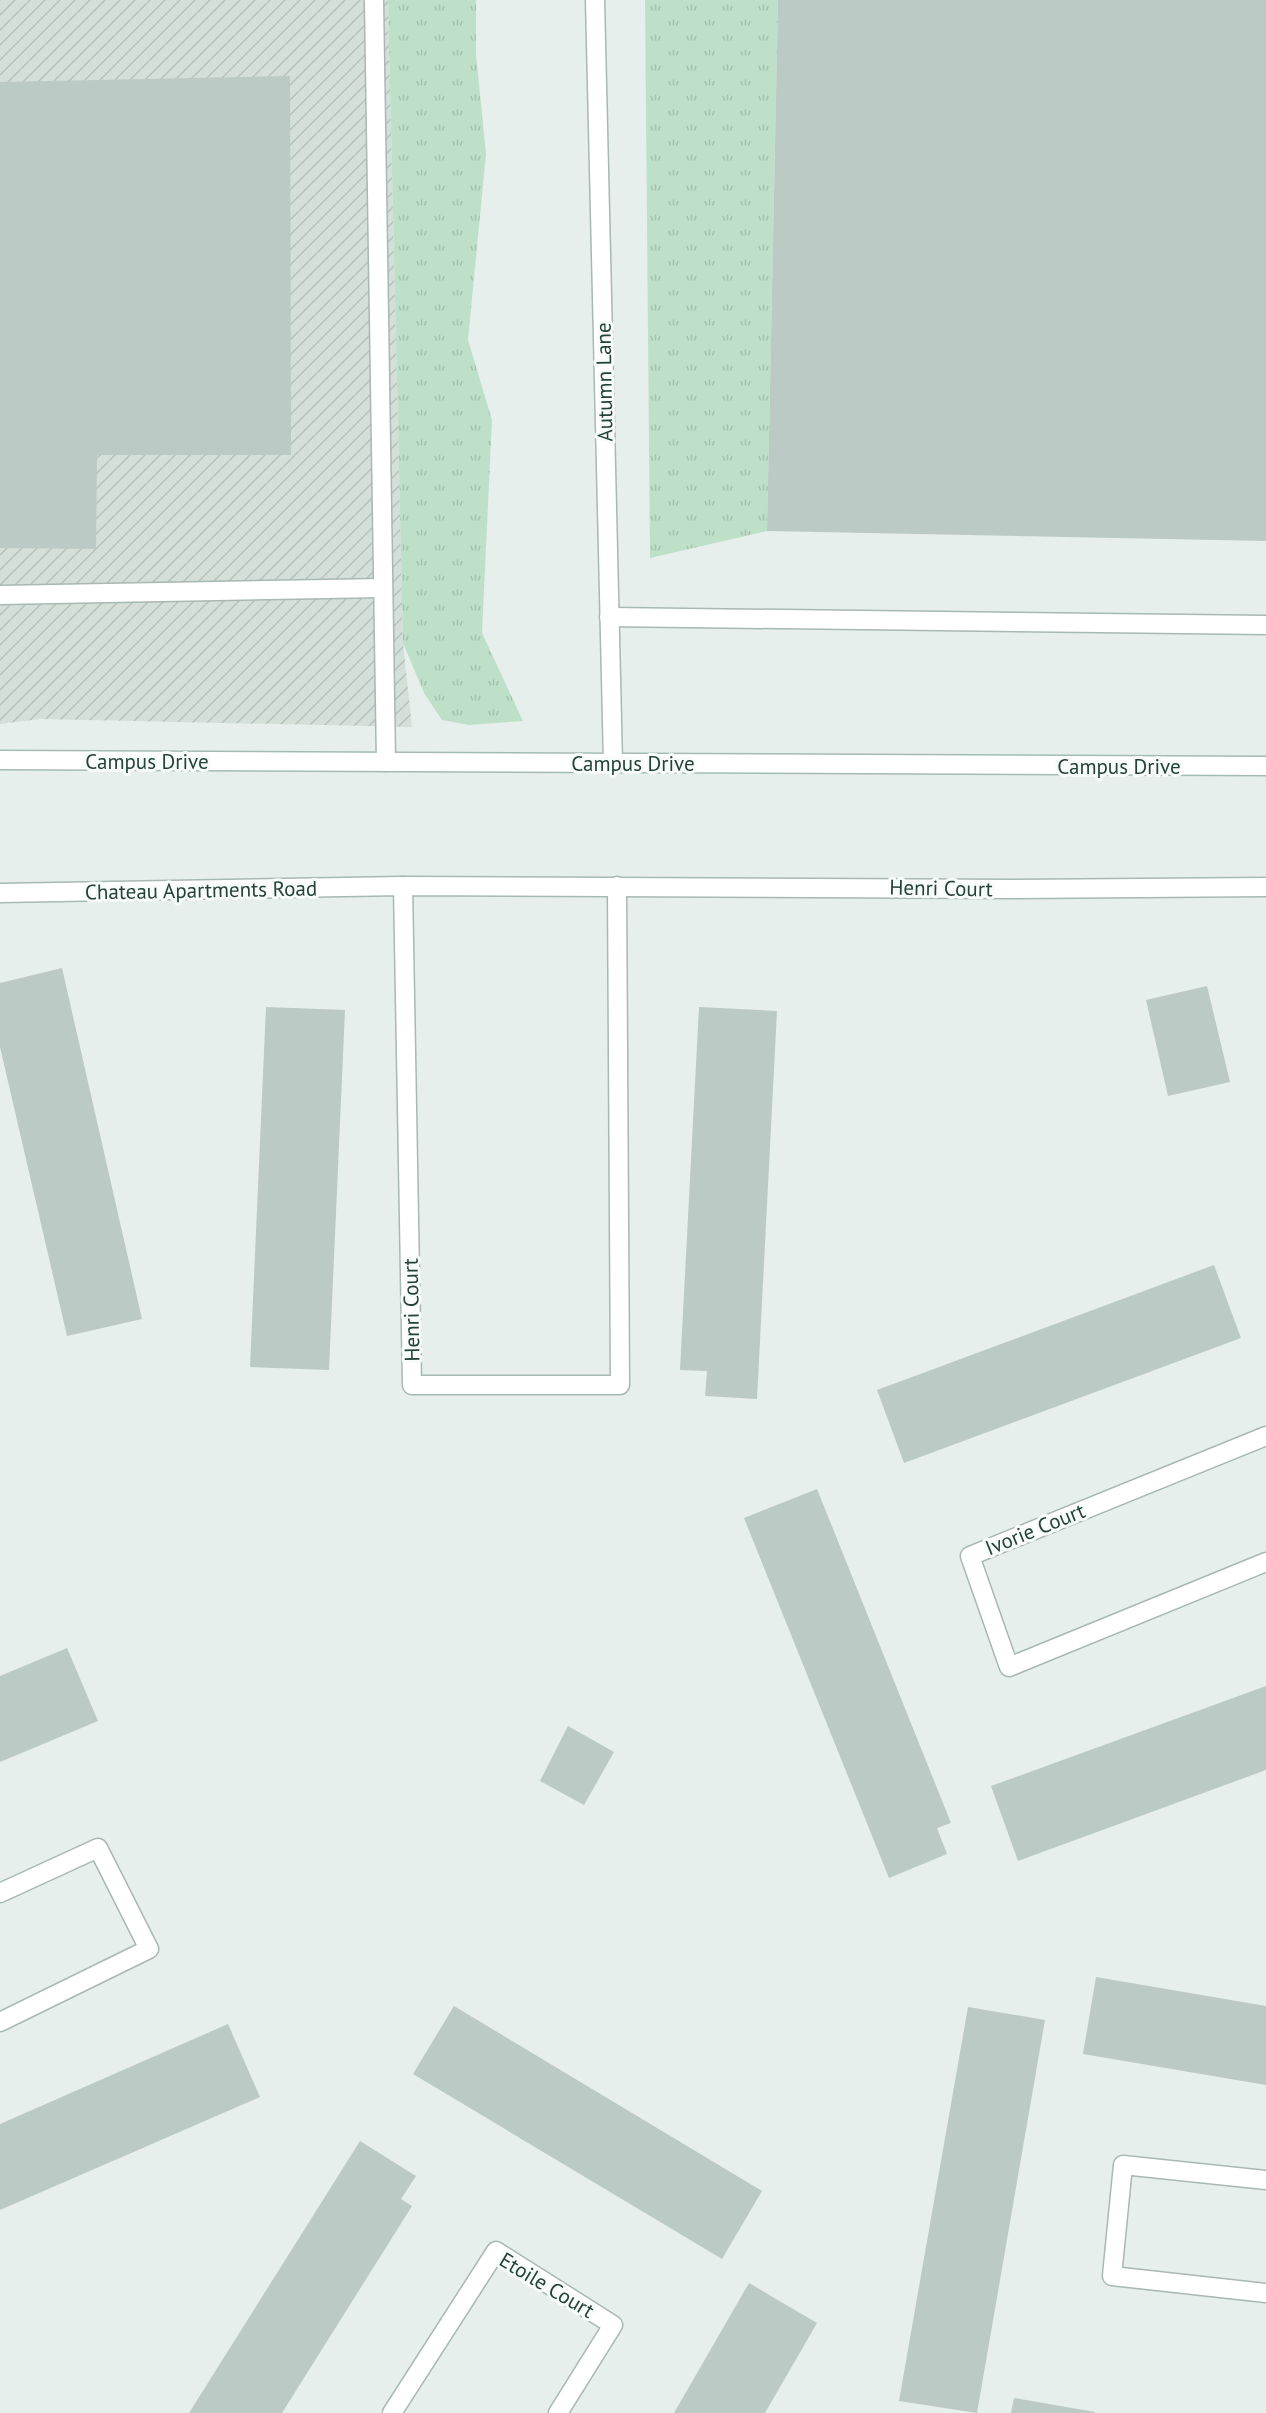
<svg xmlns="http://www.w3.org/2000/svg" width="1266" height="2413" font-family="'PT Sans',sans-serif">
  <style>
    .industrial { fill: url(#industrial-furrows) }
    .grass { fill: url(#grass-tufts) }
    .building { fill: #bbcac4 }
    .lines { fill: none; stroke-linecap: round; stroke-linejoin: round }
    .lane-casing { stroke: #a8b8b2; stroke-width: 21 }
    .street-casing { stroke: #a8b8b2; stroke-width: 21 }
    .secondary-casing { stroke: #a4bbb3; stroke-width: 21 }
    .lane { stroke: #fff; stroke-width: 18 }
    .street { stroke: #fff; stroke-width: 18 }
    .secondary { stroke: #fff; stroke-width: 18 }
    .labels { text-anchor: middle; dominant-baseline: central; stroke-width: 6; stroke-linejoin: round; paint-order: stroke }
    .street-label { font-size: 21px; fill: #24423a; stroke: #f7fbf9 }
  </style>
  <defs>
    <pattern id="industrial-furrows" width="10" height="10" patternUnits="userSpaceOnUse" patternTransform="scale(1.5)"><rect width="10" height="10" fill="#d4dfda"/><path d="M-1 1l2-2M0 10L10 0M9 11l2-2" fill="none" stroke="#b6c1bc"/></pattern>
    <pattern id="grass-tufts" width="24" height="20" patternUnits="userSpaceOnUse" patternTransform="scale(1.5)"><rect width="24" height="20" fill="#bfe0c8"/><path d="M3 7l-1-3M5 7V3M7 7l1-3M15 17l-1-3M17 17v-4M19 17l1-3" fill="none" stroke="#a4c1ad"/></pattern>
  </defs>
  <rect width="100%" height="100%" fill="#e6efeb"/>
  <polygon class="industrial" points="0,0 388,0 403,643 412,727 41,719 0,724"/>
  <g class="grass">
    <polygon points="388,0 476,0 476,54 486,154 468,340 492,420 482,633 523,721 469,725 442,720 424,693 403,643"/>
    <polygon points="645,0 778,0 767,531 650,558"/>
  </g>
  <g class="building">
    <polygon points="778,0 1266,0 1266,541 767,531"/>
    <polygon points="290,76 291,455 97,455 96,549 0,548 0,82"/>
    <polygon points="62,968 142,1319 67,1336 0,1047 0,983"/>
    <polygon points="1207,986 1230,1082 1168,1096 1146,1000"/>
    <polygon points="266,1007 345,1010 329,1370 250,1367"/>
    <polygon points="699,1007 777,1011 757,1399 705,1396 707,1371 680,1370"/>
    <polygon points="1214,1265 1241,1338 904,1463 877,1390"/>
    <polygon points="817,1489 951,1823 937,1828 947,1854 889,1878 744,1518"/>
    <polygon points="67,1648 98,1721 0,1762 0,1676"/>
    <polygon points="1266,1686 1266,1770 1018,1861 991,1786"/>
    <polygon points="568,1726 614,1752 584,1805 540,1781"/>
    <polygon points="1096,1977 1266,2006 1266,2085 1083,2054"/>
    <polygon points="454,2006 762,2191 722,2259 413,2074"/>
    <polygon points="968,2007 1045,2020 977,2413 899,2401"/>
    <polygon points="228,2024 260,2097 0,2210 0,2124"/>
    <polygon points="360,2141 416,2176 401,2199 412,2206 282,2413 189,2413"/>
    <polygon points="749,2283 817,2323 765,2413 674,2413"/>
    <polygon points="1014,2398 1095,2412 1094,2413 1011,2413"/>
  </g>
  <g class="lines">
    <g class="lane-casing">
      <g id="lane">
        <polyline points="374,0 386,762"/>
        <polyline points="0,595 383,588"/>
        <polyline points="609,617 1266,625"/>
        <polyline points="403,886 412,1385 620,1385 617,886"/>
        <polyline points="0,893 403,886 1013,889 1266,887"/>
        <polyline points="1266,1436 970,1556 1009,1667 1266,1562"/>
        <polyline points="0,1893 98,1848 149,1949 0,2022"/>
        <polyline points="1266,2180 1123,2165 1112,2276 1266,2293"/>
        <polyline points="392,2413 496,2251 613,2325 558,2413"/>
      </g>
    </g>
    <g class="street-casing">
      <polyline id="street" points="595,0 613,763"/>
    </g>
    <g class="secondary-casing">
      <polyline id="secondary" points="0,760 1266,766"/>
    </g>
    <use href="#lane" class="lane"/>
    <use href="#street" class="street"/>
    <use href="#secondary" class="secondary"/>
  </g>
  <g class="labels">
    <g class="street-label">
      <text transform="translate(604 382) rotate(-91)">Autumn Lane</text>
      <text x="147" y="761">Campus Drive</text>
      <text x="633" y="763">Campus Drive</text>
      <text x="1119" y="766">Campus Drive</text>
      <text transform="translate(941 888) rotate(1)">Henri Court</text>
      <text transform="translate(201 890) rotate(-1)">Chateau Apartments Road</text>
      <text transform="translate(411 1310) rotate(-91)">Henri Court</text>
      <text transform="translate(1035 1529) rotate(-22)">Ivorie Court</text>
      <text transform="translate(547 2285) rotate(31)">Etoile Court</text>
    </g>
  </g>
</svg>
